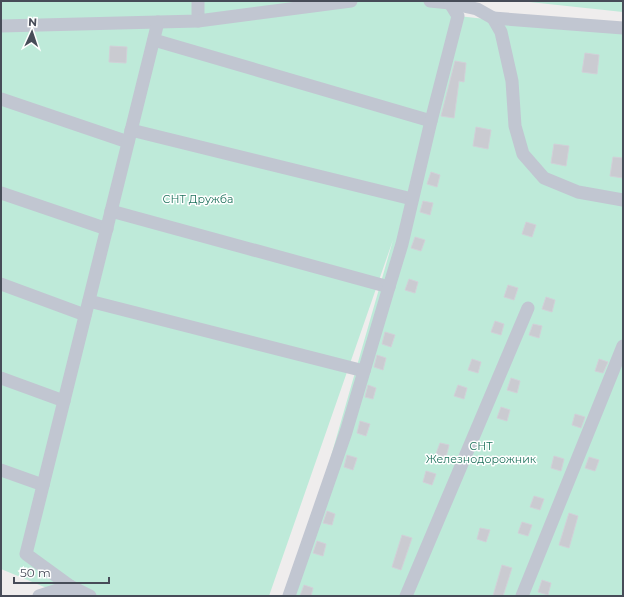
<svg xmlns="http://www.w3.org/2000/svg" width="624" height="597" font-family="Montserrat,sans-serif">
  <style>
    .green { fill: #beead9 }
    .building { fill: #cacbd1; stroke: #d1d1d8 }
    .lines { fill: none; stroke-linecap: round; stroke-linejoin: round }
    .minor { stroke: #c1c6d1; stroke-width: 13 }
    .labels { text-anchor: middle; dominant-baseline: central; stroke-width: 3; stroke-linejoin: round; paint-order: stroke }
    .park-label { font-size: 11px; fill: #1e725c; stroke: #fff }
  </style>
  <rect width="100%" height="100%" fill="#efeded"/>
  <g class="green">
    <polygon points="1,1 459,1 409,187 458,16 623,34 623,596 291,596 393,240 269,596 66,596 1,569"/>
    <polygon points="520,1 623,1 623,12"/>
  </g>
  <g class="building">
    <polygon points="110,46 127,47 126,63 109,62"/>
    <polygon points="585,53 599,55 597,74 582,72"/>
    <polygon points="455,61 466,63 464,82 459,81 454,118 441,116"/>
    <polygon points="476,127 491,130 488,149 473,146"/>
    <polygon points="554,144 569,146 566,166 551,163"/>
    <polygon points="613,157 623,158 623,178 610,176"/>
    <polygon points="431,172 440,175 437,187 427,184"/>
    <polygon points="423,201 433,203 430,215 420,212"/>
    <polygon points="526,222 536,225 532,237 522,234"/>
    <polygon points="415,237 425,240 421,251 411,248"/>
    <polygon points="409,279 418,282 415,293 405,290"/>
    <polygon points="508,285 518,288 514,300 504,297"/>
    <polygon points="546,297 555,300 552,312 542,309"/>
    <polygon points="495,321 504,324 501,335 491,332"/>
    <polygon points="533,324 542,326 539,338 529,335"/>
    <polygon points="385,332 395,335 391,347 382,344"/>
    <polygon points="377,355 386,358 383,370 374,367"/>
    <polygon points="472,359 481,362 478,373 468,370"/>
    <polygon points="599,359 608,362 603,373 595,371"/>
    <polygon points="511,378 520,381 517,393 507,390"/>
    <polygon points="368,385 376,388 373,399 365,397"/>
    <polygon points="458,385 467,388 464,399 454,396"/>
    <polygon points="501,407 510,410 507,421 497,418"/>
    <polygon points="575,414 585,417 581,428 572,425"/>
    <polygon points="360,421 370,424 366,436 357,433"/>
    <polygon points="440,443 449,445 446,457 436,454"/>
    <polygon points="347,455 357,458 353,470 344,467"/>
    <polygon points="554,456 564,459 561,471 551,468"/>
    <polygon points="589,457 599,460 595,471 585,468"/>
    <polygon points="426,471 436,474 432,485 423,482"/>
    <polygon points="534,496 544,499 540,510 530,507"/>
    <polygon points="327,511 335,514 332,525 323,523"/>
    <polygon points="569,513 578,516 569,548 559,545"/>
    <polygon points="522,522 532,525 528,536 518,533"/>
    <polygon points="480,528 490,530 486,542 477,539"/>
    <polygon points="402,535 412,538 401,570 392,567"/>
    <polygon points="317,541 326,544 323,556 313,553"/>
    <polygon points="502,565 512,568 503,596 493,596"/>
    <polygon points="542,580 551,583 548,595 538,592"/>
    <polygon points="304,585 313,588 311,596 300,596"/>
  </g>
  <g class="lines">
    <g class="minor">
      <polyline points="430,1 450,3 477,9 493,18 501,32 512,81 515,126 523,154 544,178 578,192 623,200"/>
      <polyline points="493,18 623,28"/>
      <polyline points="198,21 198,1"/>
      <polyline points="1,26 198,21 351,1"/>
      <polyline points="154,40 431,121"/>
      <polyline points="1,99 128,142"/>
      <polyline points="131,130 412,199"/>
      <polyline points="1,193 107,229"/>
      <polyline points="111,211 389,287"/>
      <polyline points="1,284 85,315"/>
      <polyline points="89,301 364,371"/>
      <polyline points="1,378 64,401"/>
      <polyline points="1,470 43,485"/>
      <polyline points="39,596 70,586 90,596"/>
      <polyline points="71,596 70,586 26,554 158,22"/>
      <polyline points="289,596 346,432 389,287 402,244 431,121 458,16 450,3"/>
      <polyline points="406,596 528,308"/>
      <polyline points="522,596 623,346"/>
    </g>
  </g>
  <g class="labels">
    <g class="park-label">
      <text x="198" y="199">СНТ Дружба</text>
      <text x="481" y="446">СНТ<tspan x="481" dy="13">Железнодорожник</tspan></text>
    </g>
  </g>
  <rect width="624" height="597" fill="none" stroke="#474c58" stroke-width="4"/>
  <g transform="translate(32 32) rotate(3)" stroke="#ffffff" stroke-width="3" paint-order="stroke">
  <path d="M0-3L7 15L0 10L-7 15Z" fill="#474c58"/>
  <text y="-6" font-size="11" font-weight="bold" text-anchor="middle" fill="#474c58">N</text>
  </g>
  <path d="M14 577v6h95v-6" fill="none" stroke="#474c58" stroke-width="2"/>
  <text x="20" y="577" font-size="12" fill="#474c58" stroke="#ffffff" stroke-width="3" paint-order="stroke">50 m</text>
</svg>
